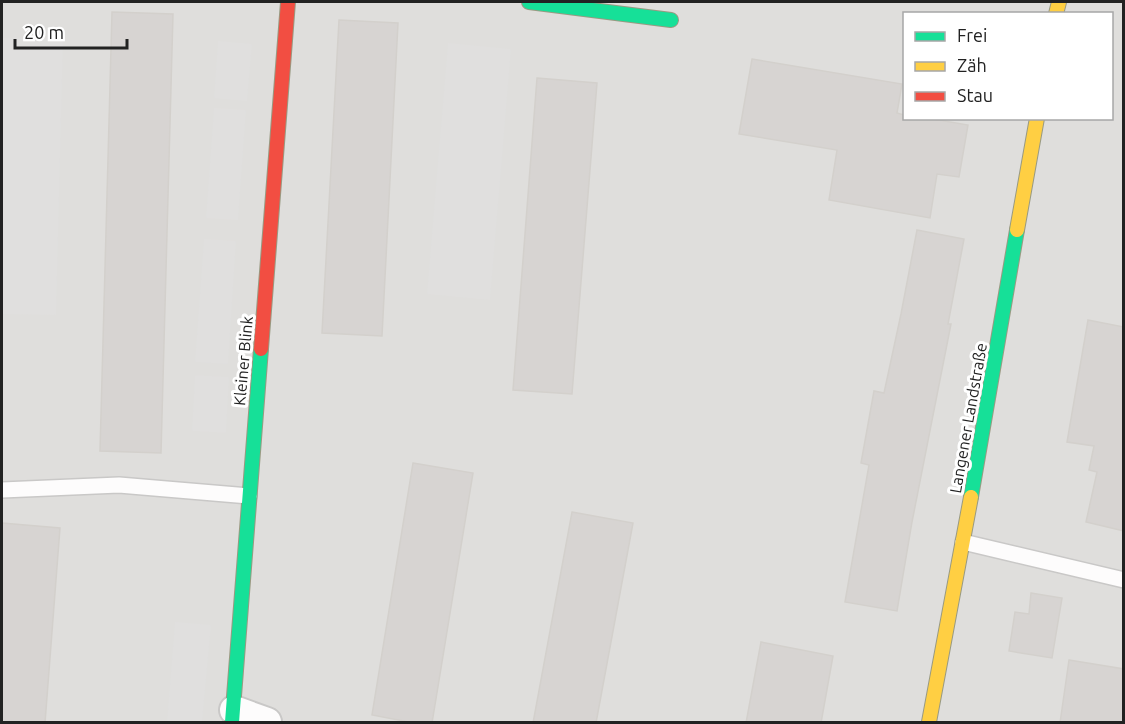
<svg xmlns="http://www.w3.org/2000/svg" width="1125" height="724" font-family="Ubuntu,sans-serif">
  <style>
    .residential { fill: #dfdedc; fill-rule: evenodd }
    .parking { fill: #e0dfde }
    .building { fill: #d7d4d2; stroke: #d3d0cc; stroke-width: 1.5 }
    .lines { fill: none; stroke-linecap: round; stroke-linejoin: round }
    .lane-casing { stroke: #c9c8c7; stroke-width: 18 }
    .street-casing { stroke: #c9c8c7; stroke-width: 32 }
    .fast-casing { stroke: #999a82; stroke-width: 16 }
    .slow-casing { stroke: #999a82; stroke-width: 16 }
    .jam-casing { stroke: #999a82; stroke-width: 16 }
    .lane { stroke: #fdfcfc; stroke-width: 15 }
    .street { stroke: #fdfcfc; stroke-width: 28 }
    .fast { stroke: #16e098; stroke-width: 14 }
    .slow { stroke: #ffcf43; stroke-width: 14 }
    .jam { stroke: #f24e42; stroke-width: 14 }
    .labels { text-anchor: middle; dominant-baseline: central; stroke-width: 6; stroke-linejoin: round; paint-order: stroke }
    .street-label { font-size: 16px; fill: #222; stroke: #fff }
  </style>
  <rect width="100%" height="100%" fill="#f0eeeb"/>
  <path class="residential" d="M2,2H1123V722H2ZM904,14H1112V118H904Z"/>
  <g class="parking">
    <polygon points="2,38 63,39 56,315 2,314"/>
    <polygon points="218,41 252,44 247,101 214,98"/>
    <polygon points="448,43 511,49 490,300 427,294"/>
    <polygon points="214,108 246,110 238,220 206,218"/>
    <polygon points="204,239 236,241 228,364 195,362"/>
    <polygon points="195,375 229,377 226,433 192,431"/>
    <polygon points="175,622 211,625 202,722 167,722"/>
  </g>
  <g class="building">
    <polygon points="112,12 173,14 161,453 100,451"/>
    <polygon points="339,20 398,23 382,336 322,333"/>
    <polygon points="752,59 902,84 897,113 904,115 904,118 927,118 968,125 959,177 937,174 930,218 829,200 837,150 739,134"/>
    <polygon points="537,78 597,83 572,394 513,390"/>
    <polygon points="917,230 964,239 948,324 951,324 912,522 897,611 845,602 869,465 861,463 874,391 884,393 901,314"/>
    <polygon points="1088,320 1124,327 1124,531 1086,522 1097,472 1089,470 1094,446 1067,442"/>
    <polygon points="413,463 473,473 432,723 414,723 372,715"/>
    <polygon points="572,512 633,523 596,723 533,723"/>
    <polygon points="2,523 60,528 45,723 2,723"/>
    <polygon points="1031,593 1062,598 1052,658 1009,651 1015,612 1029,614"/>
    <polygon points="761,642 833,656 821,723 746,723"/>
    <polygon points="1069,660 1124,669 1124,723 1060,723"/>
  </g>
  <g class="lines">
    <g class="lane-casing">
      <g id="lane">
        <polyline points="2,490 119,485 249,496"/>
        <polyline points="963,542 1124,580"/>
      </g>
    </g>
    <g class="street-casing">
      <polyline id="street" points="234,710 267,722"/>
    </g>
    <g class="fast-casing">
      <g id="fast">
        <polyline points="529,2 671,20"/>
        <polyline points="971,497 1017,230"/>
        <polyline points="232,722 261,349"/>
      </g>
    </g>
    <g class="slow-casing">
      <g id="slow">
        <polyline points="1056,14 1059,2"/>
        <polyline points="1017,230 1037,118"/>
        <polyline points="929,722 971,497"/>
      </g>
    </g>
    <g class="jam-casing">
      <polyline id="jam" points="261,349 288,2"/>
    </g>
    <use href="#lane" class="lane"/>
    <use href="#street" class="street"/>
    <use href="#fast" class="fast"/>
    <use href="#slow" class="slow"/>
    <use href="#jam" class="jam"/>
  </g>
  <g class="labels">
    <g class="street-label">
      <text transform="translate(243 361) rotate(-85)">Kleiner Blink</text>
      <text transform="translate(968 418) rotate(-80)">Langener Landstraße</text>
    </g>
  </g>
  <rect width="1125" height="724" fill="none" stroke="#222222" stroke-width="6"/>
  <rect x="903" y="12" width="210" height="108" fill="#ffffff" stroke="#a7a7a7" stroke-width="1.5"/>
  <rect x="915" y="32" width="30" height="9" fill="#16e098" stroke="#a7a7a7" stroke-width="1.5"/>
  <text x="957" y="42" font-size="18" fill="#222222">Frei</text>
  <rect x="915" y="62" width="30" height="9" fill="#ffcf43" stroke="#a7a7a7" stroke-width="1.5"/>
  <text x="957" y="72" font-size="18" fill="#222222">Zäh</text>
  <rect x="915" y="92" width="30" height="9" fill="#f24e42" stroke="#a7a7a7" stroke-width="1.5"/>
  <text x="957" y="102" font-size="18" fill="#222222">Stau</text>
  <path d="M15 39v9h112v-9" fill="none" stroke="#222222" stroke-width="3"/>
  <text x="24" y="39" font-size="18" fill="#222222" stroke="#ffffff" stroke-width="4.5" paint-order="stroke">20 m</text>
</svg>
